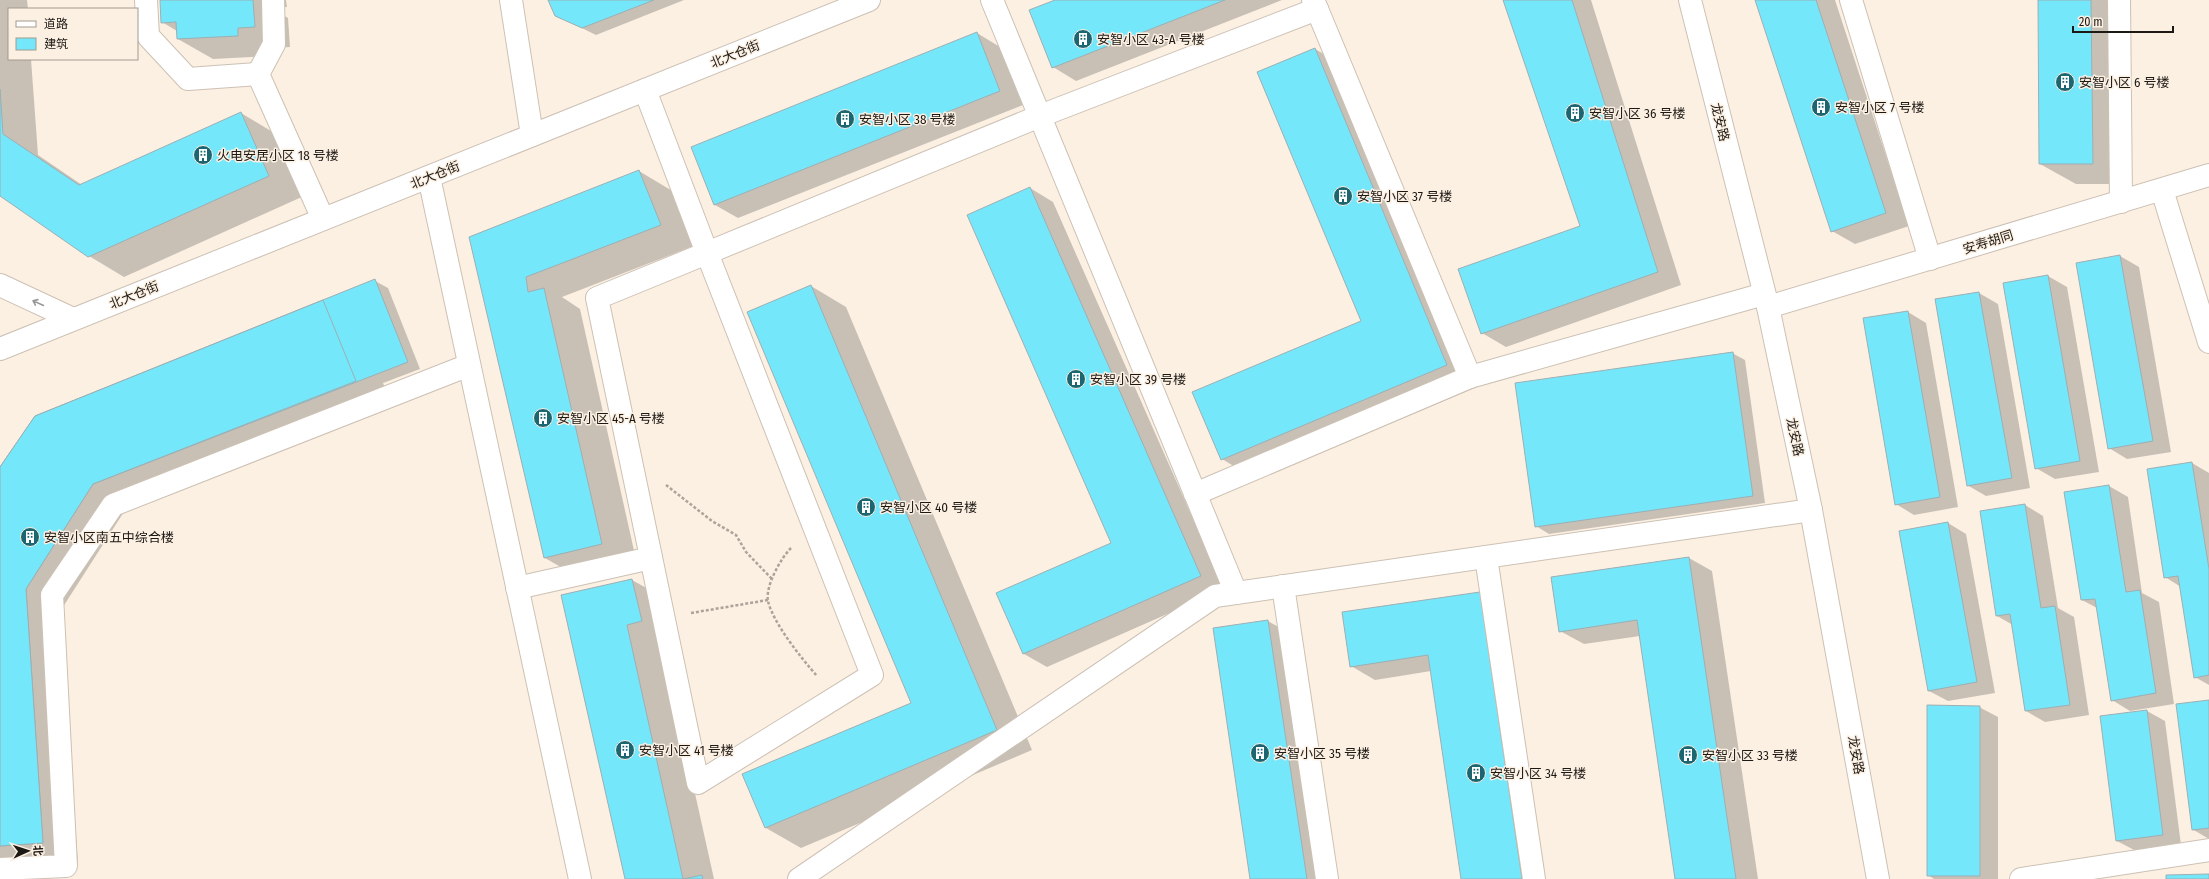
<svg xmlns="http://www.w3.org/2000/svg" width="2209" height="879" font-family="'Fira Sans Condensed','Noto Sans SC',sans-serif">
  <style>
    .shadow { fill: #0003 }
    .building { fill: #75e7fb; stroke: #9cafb3 }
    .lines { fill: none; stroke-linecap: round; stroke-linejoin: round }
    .street-casing { stroke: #ccc1b4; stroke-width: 24 }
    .secondary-casing { stroke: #ccc1b4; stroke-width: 24 }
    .path { stroke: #ada39a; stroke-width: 2.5; stroke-dasharray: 3 2; stroke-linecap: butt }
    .street { stroke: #fff; stroke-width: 22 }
    .secondary { stroke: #fff; stroke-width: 22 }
    .oneway { stroke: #999795 }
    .labels { text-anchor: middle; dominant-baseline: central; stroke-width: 3; stroke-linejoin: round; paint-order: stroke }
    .poi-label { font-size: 13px; fill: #1c1814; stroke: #fcf0e3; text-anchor: start }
    .street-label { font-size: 13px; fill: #1c1814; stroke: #fcf0e3 }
  </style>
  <rect width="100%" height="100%" fill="#fcf0e3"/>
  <g class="shadow">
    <polygon points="0,0 27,0 28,9 9,9 9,59 31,59 38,155 82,185 241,113 276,134 304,196 124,277 89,256 0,195"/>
    <polygon points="161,0 286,0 287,7 271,8 288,18 290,47 273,48 273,56 213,59 178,39 177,31 162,22"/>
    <polygon points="550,0 684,0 596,35 555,15"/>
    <polygon points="1057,0 1282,0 1076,81 1053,67"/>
    <polygon points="1504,0 1591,0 1681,285 1506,347 1482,333 1581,227"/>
    <polygon points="1756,0 1835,0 1909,226 1855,244 1832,231"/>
    <polygon points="2039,0 2126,0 2128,184 2076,184 2040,164"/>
    <polygon points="977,33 1000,47 1023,105 738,218 715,205 692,147"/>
    <polygon points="1315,49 1350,69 1482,385 1257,480 1222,459 1362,321"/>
    <polygon points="639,171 674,192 696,245 562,297 580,309 637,564 580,578 545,558 470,237"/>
    <polygon points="1030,188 1053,202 1224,589 1047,667 1024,654 1112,543"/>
    <polygon points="2120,256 2139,267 2171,452 2127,459 2109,448"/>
    <polygon points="2048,276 2067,287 2099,472 2055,479 2036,468 2004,283"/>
    <polygon points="375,281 388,288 420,369 383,383 390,402 129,504 61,610 78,863 0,868 0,468"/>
    <polygon points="811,286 846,307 1032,750 801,848 766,828 912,703"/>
    <polygon points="1979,293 1998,304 2030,488 1986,496 1967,485"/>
    <polygon points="1908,312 1926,323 1958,507 1914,515 1896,504"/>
    <polygon points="1732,353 1745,360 1765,503 1549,534 1536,526"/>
    <polygon points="2192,463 2209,473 2209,685 2195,677 2181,587 2165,577"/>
    <polygon points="2109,486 2128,497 2142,593 2159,602 2174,704 2130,711 2112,700 2097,608 2082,600 2065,492"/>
    <polygon points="2025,505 2043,516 2058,608 2074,617 2089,715 2045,722 2026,711 2013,625 1997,616"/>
    <polygon points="1948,523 1966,534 1995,693 1948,701 1929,691"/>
    <polygon points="1689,558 1712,571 1758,879 1677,879 1640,636 1584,644 1560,631"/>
    <polygon points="632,580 668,600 662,645 714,879 626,879 563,595"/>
    <polygon points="1480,593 1503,606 1543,879 1462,879 1431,671 1375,680 1351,666"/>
    <polygon points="1268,621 1291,634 1328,879 1251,879"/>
    <polygon points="2209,701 2209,839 2192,829"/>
    <polygon points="1979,707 1998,717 1998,879 1934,879 1928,875"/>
    <polygon points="2147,711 2165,721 2181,845 2136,851 2117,841"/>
  </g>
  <g class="building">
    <polygon points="160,0 253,0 255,27 238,28 238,36 177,39 176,22 161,23"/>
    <polygon points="548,0 654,0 582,28 555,16"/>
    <polygon points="1055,0 1225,0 1052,68 1029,10"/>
    <polygon points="1503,0 1572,0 1658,272 1481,334 1458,269 1580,226"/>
    <polygon points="1755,0 1816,0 1886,213 1831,232"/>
    <polygon points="2038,0 2091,0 2093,164 2039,164"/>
    <polygon points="977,32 1000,91 714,205 691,147"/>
    <polygon points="1315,48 1447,365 1221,460 1192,392 1361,321 1257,72"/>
    <polygon points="0,89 3,134 79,185 241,112 269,176 88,257 0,196"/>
    <polygon points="639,170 661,225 526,277 528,292 544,288 602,544 544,558 469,237"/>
    <polygon points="1030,187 1201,576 1023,654 996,593 1111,543 967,215"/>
    <polygon points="2120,255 2153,441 2108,449 2076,263"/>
    <polygon points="2048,275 2080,461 2035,469 2003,283"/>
    <polygon points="375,279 408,362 93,484 26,589 43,843 0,846 0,467 35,416"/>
    <polygon points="811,285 997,730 765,828 742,774 911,703 747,312"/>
    <polygon points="1979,292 2012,478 1967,486 1935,299"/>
    <polygon points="323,300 356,381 93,484 26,589 43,843 0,846 0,467 35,416"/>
    <polygon points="1908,311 1940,497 1895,505 1863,318"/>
    <polygon points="1733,352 1753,496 1535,527 1515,383"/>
    <polygon points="2192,462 2209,569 2209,675 2194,678 2178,576 2164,578 2147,469"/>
    <polygon points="2109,485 2126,592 2140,590 2156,693 2111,701 2095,599 2081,600 2064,492"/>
    <polygon points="2025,504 2041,608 2055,606 2070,705 2025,711 2010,614 1996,616 1980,511"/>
    <polygon points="1948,522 1977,682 1928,691 1899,531"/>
    <polygon points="1689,557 1736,879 1675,879 1637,620 1559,632 1551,577"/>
    <polygon points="632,579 642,621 627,625 683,879 702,875 703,879 625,879 561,595"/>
    <polygon points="1480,592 1522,879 1461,879 1428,655 1350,667 1342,612"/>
    <polygon points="1268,620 1307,879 1250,879 1213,628"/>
    <polygon points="2209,700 2209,828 2192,830 2176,704"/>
    <polygon points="1927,705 1980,706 1980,876 1927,876"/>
    <polygon points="2147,710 2163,835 2116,841 2100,716"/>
    <polygon points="2209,874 2209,879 2166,879 2166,875"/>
  </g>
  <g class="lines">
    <g class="street-casing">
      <g id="street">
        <polyline points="146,0 148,36 188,79 258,74"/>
        <polyline points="273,0 274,44 258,74 323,219"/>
        <polyline points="511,0 532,135"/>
        <polyline points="992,0 1236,593"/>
        <polyline points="1851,0 1930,259"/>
        <polyline points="2119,0 2121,202"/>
        <polyline points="1317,9 1470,377 1764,294"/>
        <polyline points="645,90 707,253 597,298 698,783 872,675 707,253 1040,116 1317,9 1313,0"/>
        <polyline points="429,177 580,879"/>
        <polyline points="2162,190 2209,342"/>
        <polyline points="0,285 73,319"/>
        <polyline points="1768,307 2209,175"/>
        <polyline points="0,349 869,0"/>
        <polyline points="1195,494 1470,377"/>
        <polyline points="1486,557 1534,879"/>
        <polyline points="1283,586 1327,879"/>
        <polyline points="517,588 651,558"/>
        <polyline points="0,869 66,866 52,595 113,505 469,365"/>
        <polyline points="799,879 1215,596 1811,510"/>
        <polyline points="2021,879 2209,850"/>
      </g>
    </g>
    <g class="secondary-casing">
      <polyline id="secondary" points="1690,0 1768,307 1811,510 1878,879"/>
    </g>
    <g class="path">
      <polyline points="666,485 712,521 736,535 746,552 772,579"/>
      <path d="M791,548C781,558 765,586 768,601C773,623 802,659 817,676"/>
      <polyline points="691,613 768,600"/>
    </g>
    <use href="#street" class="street"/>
    <use href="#secondary" class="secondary"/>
  </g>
  <defs><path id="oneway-shaft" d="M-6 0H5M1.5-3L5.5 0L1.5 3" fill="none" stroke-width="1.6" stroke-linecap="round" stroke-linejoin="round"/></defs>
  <use class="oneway" href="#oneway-shaft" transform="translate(38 303) rotate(-155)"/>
  <defs>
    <g id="building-disc" transform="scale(1)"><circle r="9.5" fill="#1c6671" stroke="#fcf0e3"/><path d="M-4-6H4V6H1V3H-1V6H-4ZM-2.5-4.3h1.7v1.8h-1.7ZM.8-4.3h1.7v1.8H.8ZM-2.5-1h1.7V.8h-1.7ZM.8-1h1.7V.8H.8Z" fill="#fff"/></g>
  </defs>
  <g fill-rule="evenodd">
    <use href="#building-disc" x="1083" y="39"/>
    <use href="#building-disc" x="2065" y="82"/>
    <use href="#building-disc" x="1821" y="107"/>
    <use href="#building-disc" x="1575" y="113"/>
    <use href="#building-disc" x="845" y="119"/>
    <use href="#building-disc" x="203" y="155"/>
    <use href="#building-disc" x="1343" y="196"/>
    <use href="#building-disc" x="1076" y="379"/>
    <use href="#building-disc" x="543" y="418"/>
    <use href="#building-disc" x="866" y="507"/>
    <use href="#building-disc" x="30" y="537"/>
    <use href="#building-disc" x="625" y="750"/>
    <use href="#building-disc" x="1260" y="753"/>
    <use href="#building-disc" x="1688" y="755"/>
    <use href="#building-disc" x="1476" y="773"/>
  </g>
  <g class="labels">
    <g class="poi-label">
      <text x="1097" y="39">安智小区 43-A 号楼</text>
      <text x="2079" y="82">安智小区 6 号楼</text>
      <text x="1835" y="107">安智小区 7 号楼</text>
      <text x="1589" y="113">安智小区 36 号楼</text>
      <text x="859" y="119">安智小区 38 号楼</text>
      <text x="217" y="155">火电安居小区 18 号楼</text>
      <text x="1357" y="196">安智小区 37 号楼</text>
      <text x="1090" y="379">安智小区 39 号楼</text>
      <text x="557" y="418">安智小区 45-A 号楼</text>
      <text x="880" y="507">安智小区 40 号楼</text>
      <text x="44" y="537">安智小区南五中综合楼</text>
      <text x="639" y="750">安智小区 41 号楼</text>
      <text x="1274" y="753">安智小区 35 号楼</text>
      <text x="1702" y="755">安智小区 33 号楼</text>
      <text x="1490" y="773">安智小区 34 号楼</text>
    </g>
    <g class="street-label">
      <text transform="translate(735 54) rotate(-22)">北大仓街</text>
      <text transform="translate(1720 122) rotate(76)">龙安路</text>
      <text transform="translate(435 175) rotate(-22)">北大仓街</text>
      <text transform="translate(1988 242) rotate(-17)">安寿胡同</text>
      <text transform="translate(134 295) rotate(-22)">北大仓街</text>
      <text transform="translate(1795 437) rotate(78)">龙安路</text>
      <text transform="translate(1856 755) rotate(80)">龙安路</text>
    </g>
  </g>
  <rect x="8" y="8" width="130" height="52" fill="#fcf0e3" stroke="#a29a90"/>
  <rect x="16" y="21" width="20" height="6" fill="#ffffff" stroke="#a29a90"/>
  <text x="44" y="28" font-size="12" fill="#1c1814">道路</text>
  <rect x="16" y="38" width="20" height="12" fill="#75e7fb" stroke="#a29a90"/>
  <text x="44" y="48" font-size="12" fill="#1c1814">建筑</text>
  <g transform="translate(28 851) rotate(87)" stroke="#fcf0e3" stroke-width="3" paint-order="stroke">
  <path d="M0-3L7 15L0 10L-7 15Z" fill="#1c1814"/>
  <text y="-6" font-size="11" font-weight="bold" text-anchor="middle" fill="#1c1814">北</text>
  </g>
  <path d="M2073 26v6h100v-6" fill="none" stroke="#1c1814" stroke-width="2"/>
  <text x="2079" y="26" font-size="12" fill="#1c1814" stroke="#fcf0e3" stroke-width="3" paint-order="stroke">20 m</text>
</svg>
